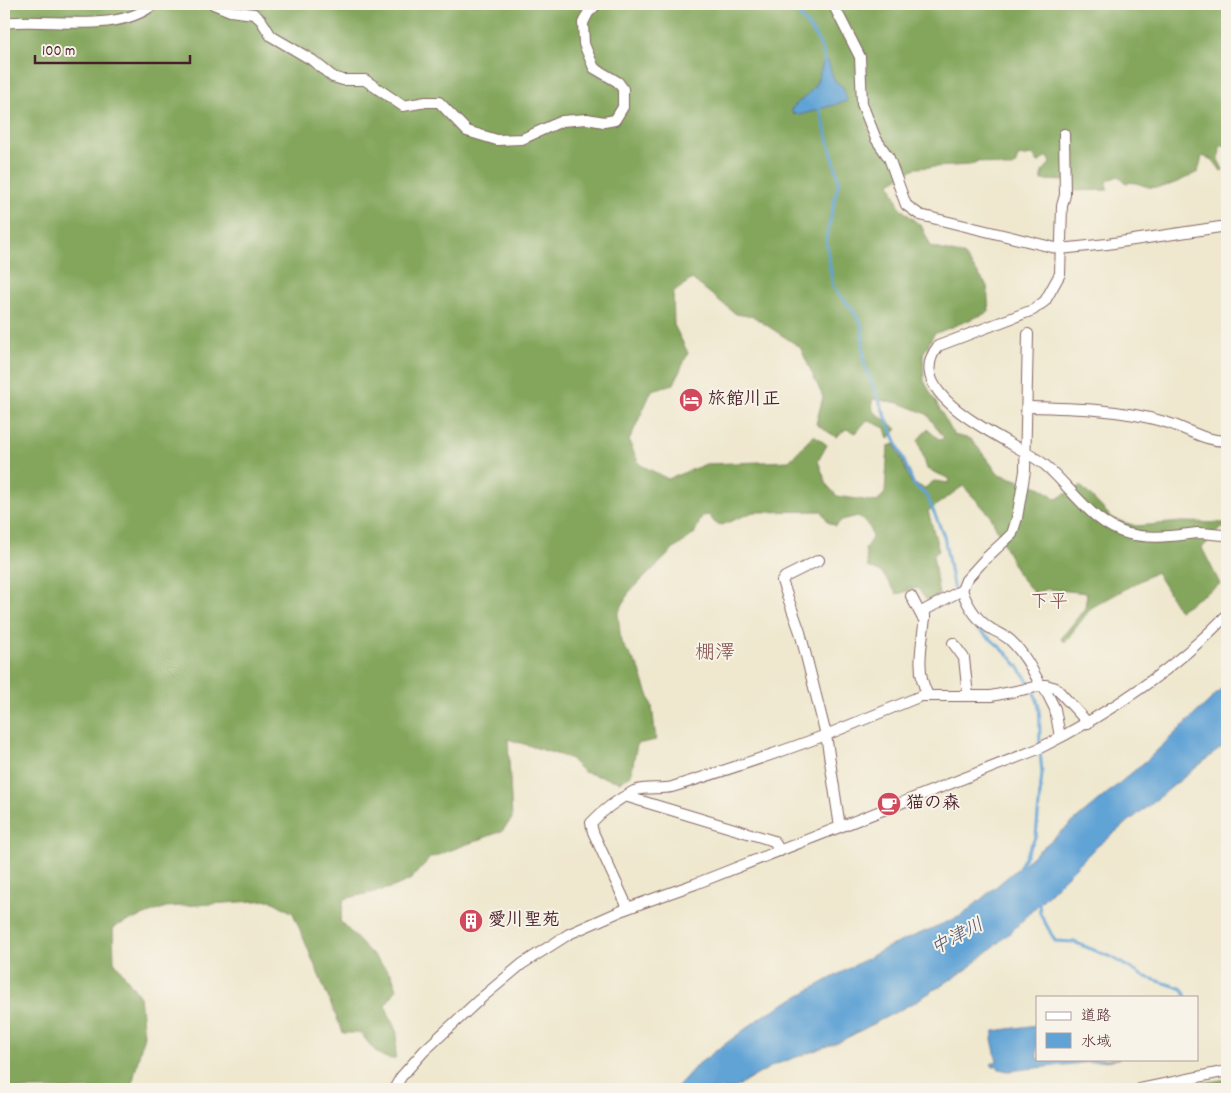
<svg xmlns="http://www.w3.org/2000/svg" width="1231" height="1093" font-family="Dekko,'Klee One',sans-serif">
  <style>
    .forest { fill: #83a65c; stroke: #666244; fill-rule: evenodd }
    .water { fill: #61a3d5; stroke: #566180 }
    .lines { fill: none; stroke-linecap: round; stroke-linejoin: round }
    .stream { stroke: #61a3d5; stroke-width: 3 }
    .minor-casing { stroke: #846564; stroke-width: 12 }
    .minor { stroke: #fff; stroke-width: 10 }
    .labels { text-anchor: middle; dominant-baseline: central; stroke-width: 4; stroke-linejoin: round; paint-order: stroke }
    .poi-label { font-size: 18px; font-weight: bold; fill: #4a1f2b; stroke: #f7f3e8; text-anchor: start }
    .neighbourhood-label { font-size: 19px; fill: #824d4a; stroke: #f7f3e8 }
    .water-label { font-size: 19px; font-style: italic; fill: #53546f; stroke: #f7f3e8 }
    .quarter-label { font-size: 20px; fill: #824d4a; stroke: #f7f3e8 }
  </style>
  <rect width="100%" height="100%" fill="#f7f3e8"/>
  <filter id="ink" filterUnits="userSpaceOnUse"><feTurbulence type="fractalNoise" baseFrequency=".02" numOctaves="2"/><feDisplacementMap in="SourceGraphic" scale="10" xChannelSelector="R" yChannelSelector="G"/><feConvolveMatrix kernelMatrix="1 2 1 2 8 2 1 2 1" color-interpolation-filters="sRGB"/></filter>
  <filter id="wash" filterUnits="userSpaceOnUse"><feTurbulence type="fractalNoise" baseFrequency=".0096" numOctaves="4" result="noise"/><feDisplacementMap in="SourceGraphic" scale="20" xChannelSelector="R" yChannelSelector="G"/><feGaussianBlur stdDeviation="1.12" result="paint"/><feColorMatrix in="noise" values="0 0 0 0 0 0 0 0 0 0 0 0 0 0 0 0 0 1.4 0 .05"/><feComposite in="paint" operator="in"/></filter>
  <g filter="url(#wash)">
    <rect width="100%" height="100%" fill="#efe8cf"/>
    <g class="forest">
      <path d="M4,4H1227V146H1220L1219,161L1223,170L1221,171L1213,160L1202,156L1198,172C1183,179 1166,190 1149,187C1140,185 1136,181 1126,183L1118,176L1107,181V190L1070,191L1069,181L1042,180V172L1051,162L1047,156L1038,163L1033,155L1018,157L1015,165L1009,168L978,161L970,165L915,168L890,183L900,208L922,227L931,247L964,255L987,286L989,312L934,334L923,354L924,381L954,435L971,439L999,474L1042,488L1056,499L1081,486L1113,519L1136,526L1182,522L1227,523V528H1221L1202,548L1220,584L1179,610L1156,572L1091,608L1065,642L1061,639L1085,608L1087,593L1048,589L1034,593L1018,574L990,515L963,486L928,511L939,551L933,555L939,595L927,601L918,588L897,594L882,573L868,567L865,549L872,538L870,528L858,516L842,520L836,526L828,522L822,511L753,512L722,525L715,523L709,515L702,516L694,534L674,549L629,592L618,614L621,642L639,668L652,706L656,740L637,744L631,775L620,782L584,772L569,758L508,739L512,819L502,831L430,858L410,880L391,888L344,899L340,921L392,975L397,989L385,1005L397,1033L395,1059C379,1060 369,1044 361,1033H343L293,913L270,900L166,907L113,927L114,961L140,997L144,1035L131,1089H4ZM692,279L736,314L754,317L800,347L823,397L816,424L836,437L846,429L856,433L867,420L885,428L888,439L897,429L873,411L872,399L899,403L927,414L944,438L940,440L927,429L918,440L927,469L950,479L949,483L934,481L925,488L911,483L895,444L888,446L885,493L877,502L837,496L827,485L818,461L827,445L814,435L789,461L706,464L668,479L639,464L629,441L652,390L674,384L688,353L674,325L673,293Z"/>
      <polygon points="1227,1079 1227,1089 1168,1089"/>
    </g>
    <g class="water">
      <path d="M828,61L834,80L843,87L847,101L800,115L792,113V108C814,88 815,91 823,62Z"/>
      <polygon points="1227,684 1227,743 1094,849 1012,931 966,970 913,1003 839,1042 774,1065 733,1089 675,1089 697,1065 764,1015 888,947 961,916 1147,760"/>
      <polygon points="1037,1025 1037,1059 1120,1059 1008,1071 999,1069 997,1065 993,1067 991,1064 997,1061 992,1039 994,1031"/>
    </g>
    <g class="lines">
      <g class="stream">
        <path d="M790,4C804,23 824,39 825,64"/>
        <polyline points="819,106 839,180 826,239 833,287 853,310 862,326 864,364 914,485 927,496 944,536 954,591"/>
        <path d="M955,597C961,621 985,633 1001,648C1015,660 1027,678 1035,695C1042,709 1039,729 1040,745"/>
        <polyline points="1019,868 1036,836 1042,773 1040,751"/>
        <polyline points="1039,901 1040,913 1055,941 1074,942 1113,958 1143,976 1183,989 1186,997"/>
      </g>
    </g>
  </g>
  <g filter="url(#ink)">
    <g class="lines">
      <g class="minor-casing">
        <g id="minor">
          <polyline points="213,4 230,11 254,14 261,20 271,36 312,60 333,77 343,80 365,80 403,106 426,102 439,102 467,131 497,140 522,139 562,121 587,119 604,122 615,120 623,107 623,89 618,82 594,68 584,44 583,23 588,13 597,4"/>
          <polyline points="833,4 860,57 862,104 876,139 889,158 906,205 920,215 1060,249 1107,244 1227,226"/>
          <path d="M4,23C48,17 116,35 154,4"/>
          <path d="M1064,134L1065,195L1062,206L1060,274L1045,301L1033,310L938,346C897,398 1016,441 1045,465C1071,487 1093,525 1129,534C1150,539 1175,536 1197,533C1207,533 1217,535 1227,535"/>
          <path d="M1028,407C1074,408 1120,409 1165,422C1187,428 1203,441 1227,441"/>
          <polyline points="819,560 785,577 782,581 800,632 826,735 921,696 991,696 1046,685 1056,688 1088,723"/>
          <polyline points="962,590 966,580 985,559 1012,534 1017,518 1025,471 1028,334"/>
          <path d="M911,596L922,617L925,618C922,642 915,673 928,695"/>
          <path d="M925,618V610L962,590C968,607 977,621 993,630C999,633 1004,635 1010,640C1024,653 1032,669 1041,686"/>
          <polyline points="953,643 964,658 968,696"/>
          <polyline points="1043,685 1055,709 1060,737"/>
          <polyline points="628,797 774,841 780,851"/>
          <path d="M628,908L593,832L591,823C603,810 619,799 634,791C646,786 660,790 672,787C724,771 775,754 826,735L840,827"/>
          <path d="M394,1089L401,1077L424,1051L479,1000L522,964L569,934L628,908L695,884L1038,749C1108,714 1173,671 1227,615"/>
          <polyline points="1140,1089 1227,1071"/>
        </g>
      </g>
      <use href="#minor" class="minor"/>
    </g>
  </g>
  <defs>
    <g id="hotel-disc" transform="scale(1.25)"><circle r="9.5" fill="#d1495b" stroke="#f7f3e8"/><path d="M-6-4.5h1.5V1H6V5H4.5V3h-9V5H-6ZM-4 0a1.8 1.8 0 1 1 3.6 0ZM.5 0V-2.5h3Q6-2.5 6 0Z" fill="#fff"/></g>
    <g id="cafe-disc" transform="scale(1.25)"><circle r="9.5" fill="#d1495b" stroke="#f7f3e8"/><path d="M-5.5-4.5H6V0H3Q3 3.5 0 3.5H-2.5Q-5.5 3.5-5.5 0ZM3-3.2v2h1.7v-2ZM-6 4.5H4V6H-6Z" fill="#fff"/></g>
    <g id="building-disc" transform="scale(1.25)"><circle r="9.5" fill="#d1495b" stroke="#f7f3e8"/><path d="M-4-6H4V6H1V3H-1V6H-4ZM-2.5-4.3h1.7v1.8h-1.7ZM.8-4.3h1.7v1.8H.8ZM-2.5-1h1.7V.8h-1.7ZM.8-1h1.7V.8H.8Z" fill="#fff"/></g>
  </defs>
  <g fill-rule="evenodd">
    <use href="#hotel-disc" x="691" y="400"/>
    <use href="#cafe-disc" x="889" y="804"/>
    <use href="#building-disc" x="471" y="921"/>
  </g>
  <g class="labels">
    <g class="poi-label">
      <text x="708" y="400">旅館川正</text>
      <text x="906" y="804">猫の森</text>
      <text x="488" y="921">愛川聖苑</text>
    </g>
    <g class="neighbourhood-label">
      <text x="1049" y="603">下平</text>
    </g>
    <g class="water-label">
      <text transform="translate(958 938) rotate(-28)">中津川</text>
    </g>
    <g class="quarter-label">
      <text x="715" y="654">棚澤</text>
    </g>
  </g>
  <rect width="1231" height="1093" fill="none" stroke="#f7f3e8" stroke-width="20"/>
  <rect x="1036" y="996" width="162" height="65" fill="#f7f3e8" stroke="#b29e9c"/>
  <rect x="1046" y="1012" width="25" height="8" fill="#ffffff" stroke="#b29e9c"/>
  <text x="1081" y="1020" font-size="15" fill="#4a1f2b">道路</text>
  <rect x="1046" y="1033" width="25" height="15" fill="#61a3d5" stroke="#b29e9c"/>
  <text x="1081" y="1046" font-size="15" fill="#4a1f2b">水域</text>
  <path d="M35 55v8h155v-8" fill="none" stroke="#4a1f2b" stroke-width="2.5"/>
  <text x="42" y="55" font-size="15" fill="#4a1f2b" stroke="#f7f3e8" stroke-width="4" paint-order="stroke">100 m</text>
</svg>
